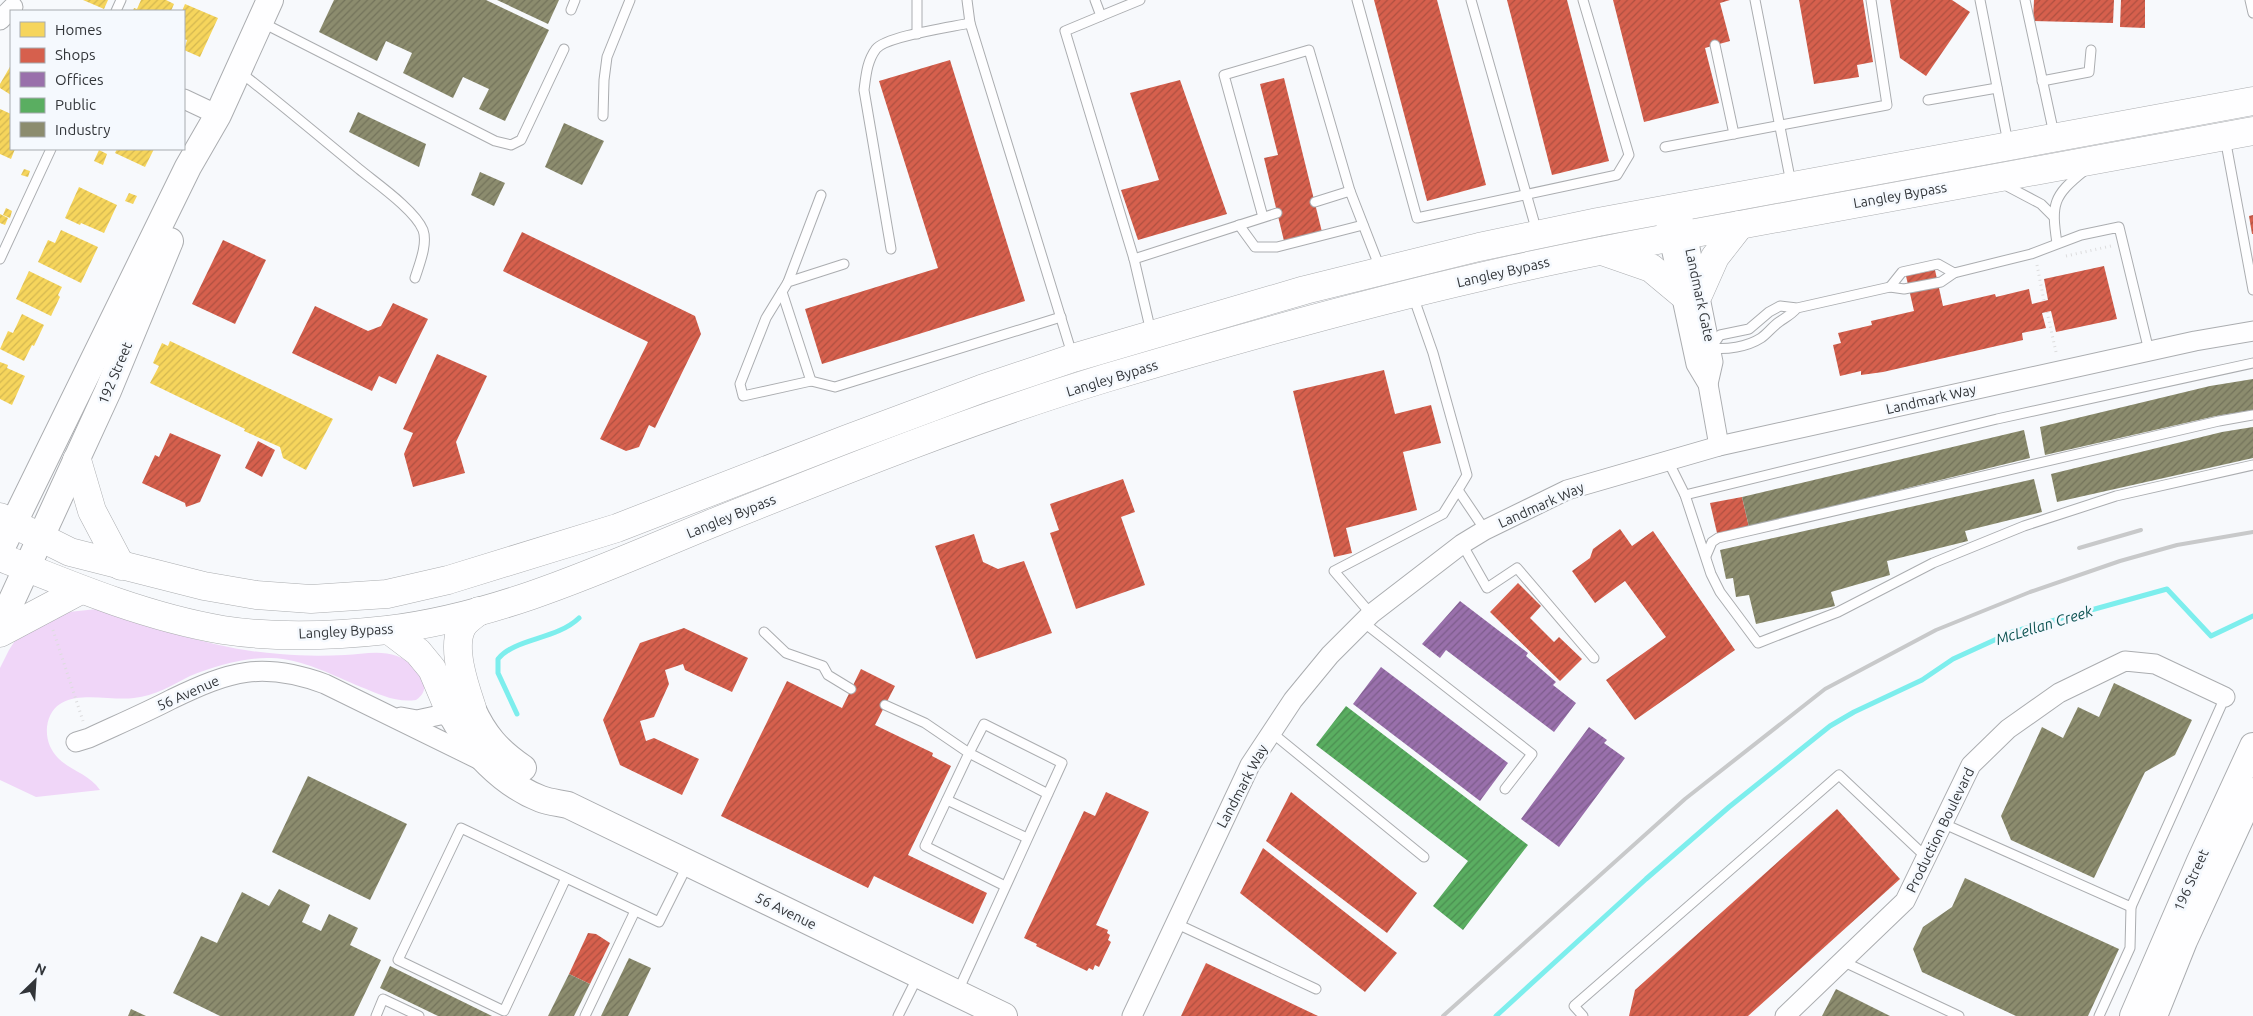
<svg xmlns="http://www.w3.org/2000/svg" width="2253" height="1016" font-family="Ubuntu,sans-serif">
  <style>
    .green { fill: #f0d6f8 }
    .homes { fill: url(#homes-hatch) }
    .shops { fill: url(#shops-hatch) }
    .offices { fill: url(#offices-hatch) }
    .public { fill: url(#public-hatch) }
    .industry { fill: url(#industry-hatch) }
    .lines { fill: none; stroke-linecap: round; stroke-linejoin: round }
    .stream { stroke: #7deeed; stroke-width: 5 }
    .lane-casing { stroke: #abadb0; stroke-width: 11 }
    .street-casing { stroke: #abadb0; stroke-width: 21 }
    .secondary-casing { stroke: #abadb0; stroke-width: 28 }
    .highway-casing { stroke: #abadb0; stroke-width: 29 }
    .path { stroke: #ddddde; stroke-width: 3; stroke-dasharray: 1 4; stroke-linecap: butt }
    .lane { stroke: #fefeff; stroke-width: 9 }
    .street { stroke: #fefeff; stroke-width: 19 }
    .secondary { stroke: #fefeff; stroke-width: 26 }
    .highway { stroke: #fefeff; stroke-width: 28 }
    .rail { stroke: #c8c9ca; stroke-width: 4 }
    .labels { text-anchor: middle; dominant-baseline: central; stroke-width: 5; stroke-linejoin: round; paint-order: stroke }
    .street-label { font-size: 14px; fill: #323539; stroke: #f5f9fe }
    .water-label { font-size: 15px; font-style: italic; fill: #0c5251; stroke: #f5f9fe }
  </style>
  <defs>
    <pattern id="homes-hatch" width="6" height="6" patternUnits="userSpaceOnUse" patternTransform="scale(1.25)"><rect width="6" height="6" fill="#f6d55c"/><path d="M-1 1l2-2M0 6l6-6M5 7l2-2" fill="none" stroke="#d3b751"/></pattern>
    <pattern id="shops-hatch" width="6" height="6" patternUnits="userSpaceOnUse" patternTransform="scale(1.25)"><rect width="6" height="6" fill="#d6604d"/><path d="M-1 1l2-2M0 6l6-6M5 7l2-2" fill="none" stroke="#ae5041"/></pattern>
    <pattern id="offices-hatch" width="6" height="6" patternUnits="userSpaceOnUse" patternTransform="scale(1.25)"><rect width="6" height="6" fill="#9970ab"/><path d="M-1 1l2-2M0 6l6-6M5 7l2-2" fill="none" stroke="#7d5d8c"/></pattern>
    <pattern id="public-hatch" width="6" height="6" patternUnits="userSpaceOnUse" patternTransform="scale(1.25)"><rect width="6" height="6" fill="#5aae61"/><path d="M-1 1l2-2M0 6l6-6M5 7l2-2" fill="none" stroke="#4b8e51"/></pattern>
    <pattern id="industry-hatch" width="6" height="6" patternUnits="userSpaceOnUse" patternTransform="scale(1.25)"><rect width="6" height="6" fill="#8c8c6e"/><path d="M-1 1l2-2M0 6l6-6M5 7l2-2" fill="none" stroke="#73735b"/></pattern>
  </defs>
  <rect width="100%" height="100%" fill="#f7f9fc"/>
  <path class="green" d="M97,609C157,628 217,650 280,654C302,656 323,656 345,655C362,654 381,650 397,656C414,662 437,686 416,700C396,703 379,694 361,687C332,675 303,659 271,658C246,657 214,666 190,676C172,685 155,696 134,698C106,702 53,683 47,727C46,739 50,750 58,758C71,771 89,774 100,790L36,797L0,780V668L9,650L16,639L59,613Z"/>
  <g class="homes">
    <polygon points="83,0 108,0 104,9"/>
    <polygon points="141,0 166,0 174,4 171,11 133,11 134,8 137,9"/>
    <polygon points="185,4 218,18 200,57 184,50 187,40 184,39 184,11 182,11"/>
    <polygon points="11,65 11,95 0,88 0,84"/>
    <polygon points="0,109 11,114 11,149 15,149 11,159 0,154"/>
    <polygon points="117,149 154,149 145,167 115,153"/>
    <polygon points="99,150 107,154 103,165 94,161"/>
    <polygon points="24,169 30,171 28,177 21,175"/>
    <polygon points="79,187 117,205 104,233 81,223 80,225 65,218"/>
    <polygon points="129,193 137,196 133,204 125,201"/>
    <polygon points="6,208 12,211 10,218 3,215"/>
    <polygon points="0,214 8,218 5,225 0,223"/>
    <polygon points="61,230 98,247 81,283 38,262 48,240 55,243"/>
    <polygon points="29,271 62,287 58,295 60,297 51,316 16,299"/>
    <polygon points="22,314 44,325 34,346 32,345 24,361 0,349 8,331 13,333"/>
    <polygon points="170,341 333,419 306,470 283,458 280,447 244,431 245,429 150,383 159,366 153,363 162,343 168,346"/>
    <polygon points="0,362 8,365 7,368 25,376 12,405 0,399"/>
  </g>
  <g class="shops">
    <polygon points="1374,0 1437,0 1486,185 1427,201"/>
    <polygon points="1507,0 1567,0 1609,161 1552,175"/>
    <polygon points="1613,0 1730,0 1720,3 1730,41 1705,48 1719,103 1644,122"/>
    <polygon points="1799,0 1863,0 1873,62 1857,65 1859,77 1814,84"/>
    <polygon points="1890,0 1952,0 1970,12 1926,76 1900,58"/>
    <polygon points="2034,0 2114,0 2113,23 2033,21"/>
    <polygon points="2121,0 2145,0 2145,28 2120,27"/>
    <polygon points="950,60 1025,301 822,364 805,309 938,268 879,81"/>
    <polygon points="1284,78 1322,232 1284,241 1264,158 1278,155 1260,84"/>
    <polygon points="1180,80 1227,214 1138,240 1121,190 1159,180 1130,93"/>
    <polygon points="2253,215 2253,234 2252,234 2249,216"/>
    <polygon points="522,232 695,316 701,334 655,428 649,425 639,447 626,451 600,439 648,342 503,271"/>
    <polygon points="223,240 266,260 235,324 192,304"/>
    <polygon points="2104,266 2117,319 2056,332 2051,311 2042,313 2046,328 2022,333 2023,340 1883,372 1861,375 1861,371 1840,376 1833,345 1841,343 1838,333 1872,325 1871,321 1914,311 1906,276 1935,270 1943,306 1995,294 1996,297 2029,289 2032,304 2048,300 2044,279"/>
    <polygon points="393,303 428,319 396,384 379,376 372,391 292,353 315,306 368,331 381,326"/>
    <polygon points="437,354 487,376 456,442 465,473 413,487 404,454 413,433 403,429"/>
    <polygon points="1384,370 1395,414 1431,405 1441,443 1403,452 1417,510 1346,528 1352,553 1334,557 1293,391"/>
    <polygon points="170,433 221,455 200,502 186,507 185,503 142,483 155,455 159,457"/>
    <polygon points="258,441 275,450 262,477 245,468"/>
    <polygon points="1123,479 1135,512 1121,517 1145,585 1076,609 1050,533 1059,530 1050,504"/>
    <polygon points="1742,497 1749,527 1717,533 1710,503"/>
    <polygon points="1620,529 1632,546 1653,531 1735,650 1635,720 1606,680 1666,637 1625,581 1595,603 1572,571 1590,558 1593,549"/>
    <polygon points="974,534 983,562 998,569 1024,561 1052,633 976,659 935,546"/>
    <polygon points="1518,583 1541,606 1530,618 1554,642 1559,637 1582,659 1560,681 1490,612"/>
    <polygon points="684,628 748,658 732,692 685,670 683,664 665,670 669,684 654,717 640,721 646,741 654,738 699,759 682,795 620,765 603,720 640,643"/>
    <polygon points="861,669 895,686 875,725 933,753 932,756 951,766 908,855 987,893 973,924 874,876 868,888 721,816 787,681 842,708"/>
    <polygon points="1106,792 1149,812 1096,925 1108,930 1107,933 1110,935 1108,940 1111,942 1099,967 1095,965 1093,970 1089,968 1087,971 1036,946 1037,944 1024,938 1084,811 1095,816"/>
    <polygon points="1291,792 1417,893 1387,933 1266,841"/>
    <polygon points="1837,809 1900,879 1748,1016 1629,1016 1635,990"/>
    <polygon points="1263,848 1397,953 1365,992 1240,893"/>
    <polygon points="588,933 596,934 610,943 590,984 569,974"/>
    <polygon points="1206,963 1318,1016 1181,1016"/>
  </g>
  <g class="offices">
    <polygon points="1460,601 1528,653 1526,656 1556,682 1553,685 1576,703 1554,732 1446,650 1440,658 1422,644"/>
    <polygon points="1381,667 1508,763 1480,801 1353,704"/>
    <polygon points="1589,727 1607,740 1604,743 1625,758 1559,847 1521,819"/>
  </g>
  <polygon class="public" points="1346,706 1528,845 1463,930 1433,906 1468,861 1316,745"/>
  <g class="industry">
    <polygon points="334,0 486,0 549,30 505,121 479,109 489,89 463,77 453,98 403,73 412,53 386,41 377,61 319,32"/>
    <polygon points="497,0 559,0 548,24"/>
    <polygon points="358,112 426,144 419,167 349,132"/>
    <polygon points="564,123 604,141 582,185 545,167"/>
    <polygon points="480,172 505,183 494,206 471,195"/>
    <polygon points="2253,379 2253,410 2216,416 2045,455 2040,427 2210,386"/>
    <polygon points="2253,427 2253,458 2057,502 2051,474 2222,432"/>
    <polygon points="2024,430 2030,458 1749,527 1742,497"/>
    <polygon points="2034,479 2042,512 1965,531 1968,541 1887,561 1890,575 1831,592 1835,606 1756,624 1749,595 1736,597 1733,578 1726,579 1720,550"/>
    <polygon points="2114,683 2192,720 2175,755 2145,772 2094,878 2011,840 2001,816 2042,727 2063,738 2078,707 2099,717"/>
    <polygon points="308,776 407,824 370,900 272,852"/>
    <polygon points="1965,878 2119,949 2088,1016 2016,1016 1922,972 1913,949 1923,927 1952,907"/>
    <polygon points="279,889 310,905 302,922 321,931 329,914 358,928 350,945 381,960 354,1016 220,1016 173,993 201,936 217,943 242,892 269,906"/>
    <polygon points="629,958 651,968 628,1016 601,1016"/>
    <polygon points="390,966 492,1016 438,1016 380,988"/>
    <polygon points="569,974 590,984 574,1016 548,1016"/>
    <polygon points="1836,989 1890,1016 1822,1016"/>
    <polygon points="131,1009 146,1016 128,1016"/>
  </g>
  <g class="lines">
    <g class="stream">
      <path d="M517,714L498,673V659C515,638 556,640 579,618"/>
      <polyline points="1496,1016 1646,879 1729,807 1830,726 1854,712 1922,680 1953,659 2012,632 2167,589 2211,636 2253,616"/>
    </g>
    <g class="lane-casing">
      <g id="lane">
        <polyline points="917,0 917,34"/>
        <polyline points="967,0 970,23 1072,354"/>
        <polyline points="1095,0 1101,16 1065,31 1134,259"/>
        <polyline points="1357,0 1417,218 1617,175 1629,155 1583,0"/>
        <polyline points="1471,0 1537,232"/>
        <polyline points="1755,0 1791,183"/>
        <polyline points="1980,0 2008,143"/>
        <polyline points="2025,0 2054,134"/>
        <polyline points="2250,0 2253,13"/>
        <polyline points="571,10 575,0"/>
        <polyline points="116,11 121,0"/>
        <polyline points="1101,16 1140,0"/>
        <polyline points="263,23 495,141 511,145 521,140 564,49"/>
        <polyline points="1715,45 1734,134"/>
        <path d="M240,72C281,104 320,137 359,169C376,183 415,210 423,230C428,244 419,265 415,278"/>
        <polyline points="2042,81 2089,72 2091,50"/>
        <polyline points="1928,100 1997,88"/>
        <polyline points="603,116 604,80 607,57 630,0"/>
        <polyline points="2225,138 2253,290"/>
        <polyline points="1665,147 1887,105 1871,0"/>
        <polyline points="2003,184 2041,204 2053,216"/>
        <polyline points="1315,202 1350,191 1380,268"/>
        <polyline points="1263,217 1224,75 1309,50 1350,191"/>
        <polyline points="1239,225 1255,247 1277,247 1363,225"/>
        <path d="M2057,243C2051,204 2053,196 2084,171"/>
        <path d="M891,249L864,90C866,75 867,61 876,49C886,36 952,27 970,23"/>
        <polyline points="0,259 51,149"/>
        <polyline points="844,264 788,282 766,318 740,384 743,396 811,381 835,387 1061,317"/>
        <polyline points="788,282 821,195"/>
        <polyline points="1890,287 1902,272 1938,264 1954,273"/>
        <polyline points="782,292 811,381"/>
        <polyline points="1413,296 1433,353 1467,475 1458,490 1485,530"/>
        <path d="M1797,308C1791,315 1786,317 1779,322C1772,327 1767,334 1761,338C1747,347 1726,350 1711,348L1720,335L1749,329L1769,312L1780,306L1797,308L1890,287L1904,289L1941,282L1954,273L2031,254L2081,235L2119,227L2149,351"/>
        <polyline points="1151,332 1134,259 1277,213"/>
        <polyline points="1668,461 1685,495 1711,574 1720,592 1758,643 1838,612 1933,563 2024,526 2116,496 2253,465"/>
        <polyline points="1685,495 1997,419 2253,363"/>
        <polyline points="1462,544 1487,588 1517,568 1594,658"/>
        <polyline points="1706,556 1712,542 1718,538 2219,421 2253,415"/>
        <polyline points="1371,614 1334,571 1443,514 1458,490"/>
        <polyline points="1363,622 1532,754 1505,789"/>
        <polyline points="764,632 786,653 823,666 828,675 851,689"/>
        <polyline points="885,705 925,723 969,753 925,846 1005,886"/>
        <polyline points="1271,732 1424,857"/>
        <polyline points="947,800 1027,838"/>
        <polyline points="1942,823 2131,907 2225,697"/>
        <polyline points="566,878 504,1011 398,960 461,828 659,922 688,864"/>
        <polyline points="1175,923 1316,989"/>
        <polyline points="1842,961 1959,1016"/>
        <polyline points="958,991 1062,763 984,724 969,753 1048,794"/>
        <polyline points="376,1016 383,999 419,1016"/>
        <polyline points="585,1016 635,911"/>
        <polyline points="898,1016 918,976"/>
        <polyline points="1583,1016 1574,1006 1839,775 1926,857"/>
        <polyline points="2099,1016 2130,948 2131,907"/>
      </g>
    </g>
    <g class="street-casing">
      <g id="street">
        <polyline points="0,20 13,7"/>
        <polyline points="184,99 218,115"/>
        <polyline points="1679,207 1687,233 1713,362 1708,384"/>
        <polyline points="1663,210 1696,364 1708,384 1719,446"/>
        <polyline points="401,717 417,720 463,710"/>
        <path d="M76,742L89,738C117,725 145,713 172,699C230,671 262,661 325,684L480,760"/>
        <polyline points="1132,1016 1250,765 1293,700 1330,655 1371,614 1462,544 1485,530 1567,490 1719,446 2195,341 2253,331"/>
        <polyline points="1785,1016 1905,901 1971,765 2008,729 2059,693 2125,661 2155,664 2225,697"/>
      </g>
    </g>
    <g class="secondary-casing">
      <g id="secondary">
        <polyline points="0,551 188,167 218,115 270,0"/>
        <polyline points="0,626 108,391 170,241"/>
        <path d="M472,708C484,735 498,751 523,768"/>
        <path d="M451,714C470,749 502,784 541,799C549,802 559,803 568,805L1004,1016"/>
        <polyline points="2133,1016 2200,861 2253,746"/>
        <polyline points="2154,1016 2184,941 2253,791"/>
      </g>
    </g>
    <g class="highway-casing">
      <g id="highway">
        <polyline points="1602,251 1651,268 1681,293"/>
        <polyline points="1699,293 1715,257 1740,225"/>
        <polyline points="77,460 92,511 121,566"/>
        <polyline points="0,517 70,552 204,586 256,595 311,599 387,594 448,580 617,528 847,439 981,389 1073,358 1305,290 1479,247 1598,222 2253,101"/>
        <path d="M0,557C72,586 146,617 223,630C275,638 334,636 387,630C504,616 612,564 720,520C847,469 975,418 1106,378C1230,341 1354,306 1480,277C1568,256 1656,240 1745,224C1914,193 2083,161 2253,131"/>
        <polyline points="389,630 418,652 432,669 451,714"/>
        <polyline points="0,633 81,590"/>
        <path d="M472,708C465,687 451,648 462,627C465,621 473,616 479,611"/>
      </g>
    </g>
    <g class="path">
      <polyline points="2066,256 2111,246"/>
      <polyline points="2037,265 2044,301"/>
      <polyline points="2047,312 2056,352"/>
      <polyline points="53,630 83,721"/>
    </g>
    <use href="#lane" class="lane"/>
    <use href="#street" class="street"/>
    <use href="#secondary" class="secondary"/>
    <use href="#highway" class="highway"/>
    <g class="rail">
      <polyline points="2079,548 2141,530"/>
      <polyline points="1443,1016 1685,799 1825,689 1936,630 2030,592 2120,561 2177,545 2253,532"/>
    </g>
  </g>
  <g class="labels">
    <g class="street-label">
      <text transform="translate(1900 195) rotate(-10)">Langley Bypass</text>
      <text transform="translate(1503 272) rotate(-13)">Langley Bypass</text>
      <text transform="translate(1700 295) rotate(78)">Landmark Gate</text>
      <text transform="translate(115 373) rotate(-67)">192 Street</text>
      <text transform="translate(1112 378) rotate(-17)">Langley Bypass</text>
      <text transform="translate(1931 399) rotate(-13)">Landmark Way</text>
      <text transform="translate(1541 505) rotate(-24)">Landmark Way</text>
      <text transform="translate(731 516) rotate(-22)">Langley Bypass</text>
      <text transform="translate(346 631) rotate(-3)">Langley Bypass</text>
      <text transform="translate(188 693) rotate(-24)">56 Avenue</text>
      <text transform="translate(1242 786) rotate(-62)">Landmark Way</text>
      <text transform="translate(1940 830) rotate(-64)">Production Boulevard</text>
      <text transform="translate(2191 880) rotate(-66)">196 Street</text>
      <text transform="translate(786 911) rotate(26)">56 Avenue</text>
    </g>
    <g class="water-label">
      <text transform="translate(2044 625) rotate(-17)">McLellan Creek</text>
    </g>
  </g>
  <rect x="10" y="10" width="175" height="140" fill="#f5f9fe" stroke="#a7abaf"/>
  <rect x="20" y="22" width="25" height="15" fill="#f6d55c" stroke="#a7abaf"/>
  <text x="55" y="35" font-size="15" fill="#323539">Homes</text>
  <rect x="20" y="48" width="25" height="15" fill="#d6604d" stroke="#a7abaf"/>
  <text x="55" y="60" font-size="15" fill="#323539">Shops</text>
  <rect x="20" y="72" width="25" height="15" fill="#9970ab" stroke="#a7abaf"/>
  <text x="55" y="85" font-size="15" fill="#323539">Offices</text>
  <rect x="20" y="98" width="25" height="15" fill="#5aae61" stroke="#a7abaf"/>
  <text x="55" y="110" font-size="15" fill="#323539">Public</text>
  <rect x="20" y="122" width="25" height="15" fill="#8c8c6e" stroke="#a7abaf"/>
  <text x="55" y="135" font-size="15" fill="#323539">Industry</text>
  <g transform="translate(35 981) rotate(25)" stroke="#f5f9fe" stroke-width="4" paint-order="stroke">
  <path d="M0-4L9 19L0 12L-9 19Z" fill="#323539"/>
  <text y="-8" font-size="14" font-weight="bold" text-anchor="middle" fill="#323539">N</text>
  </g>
</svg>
